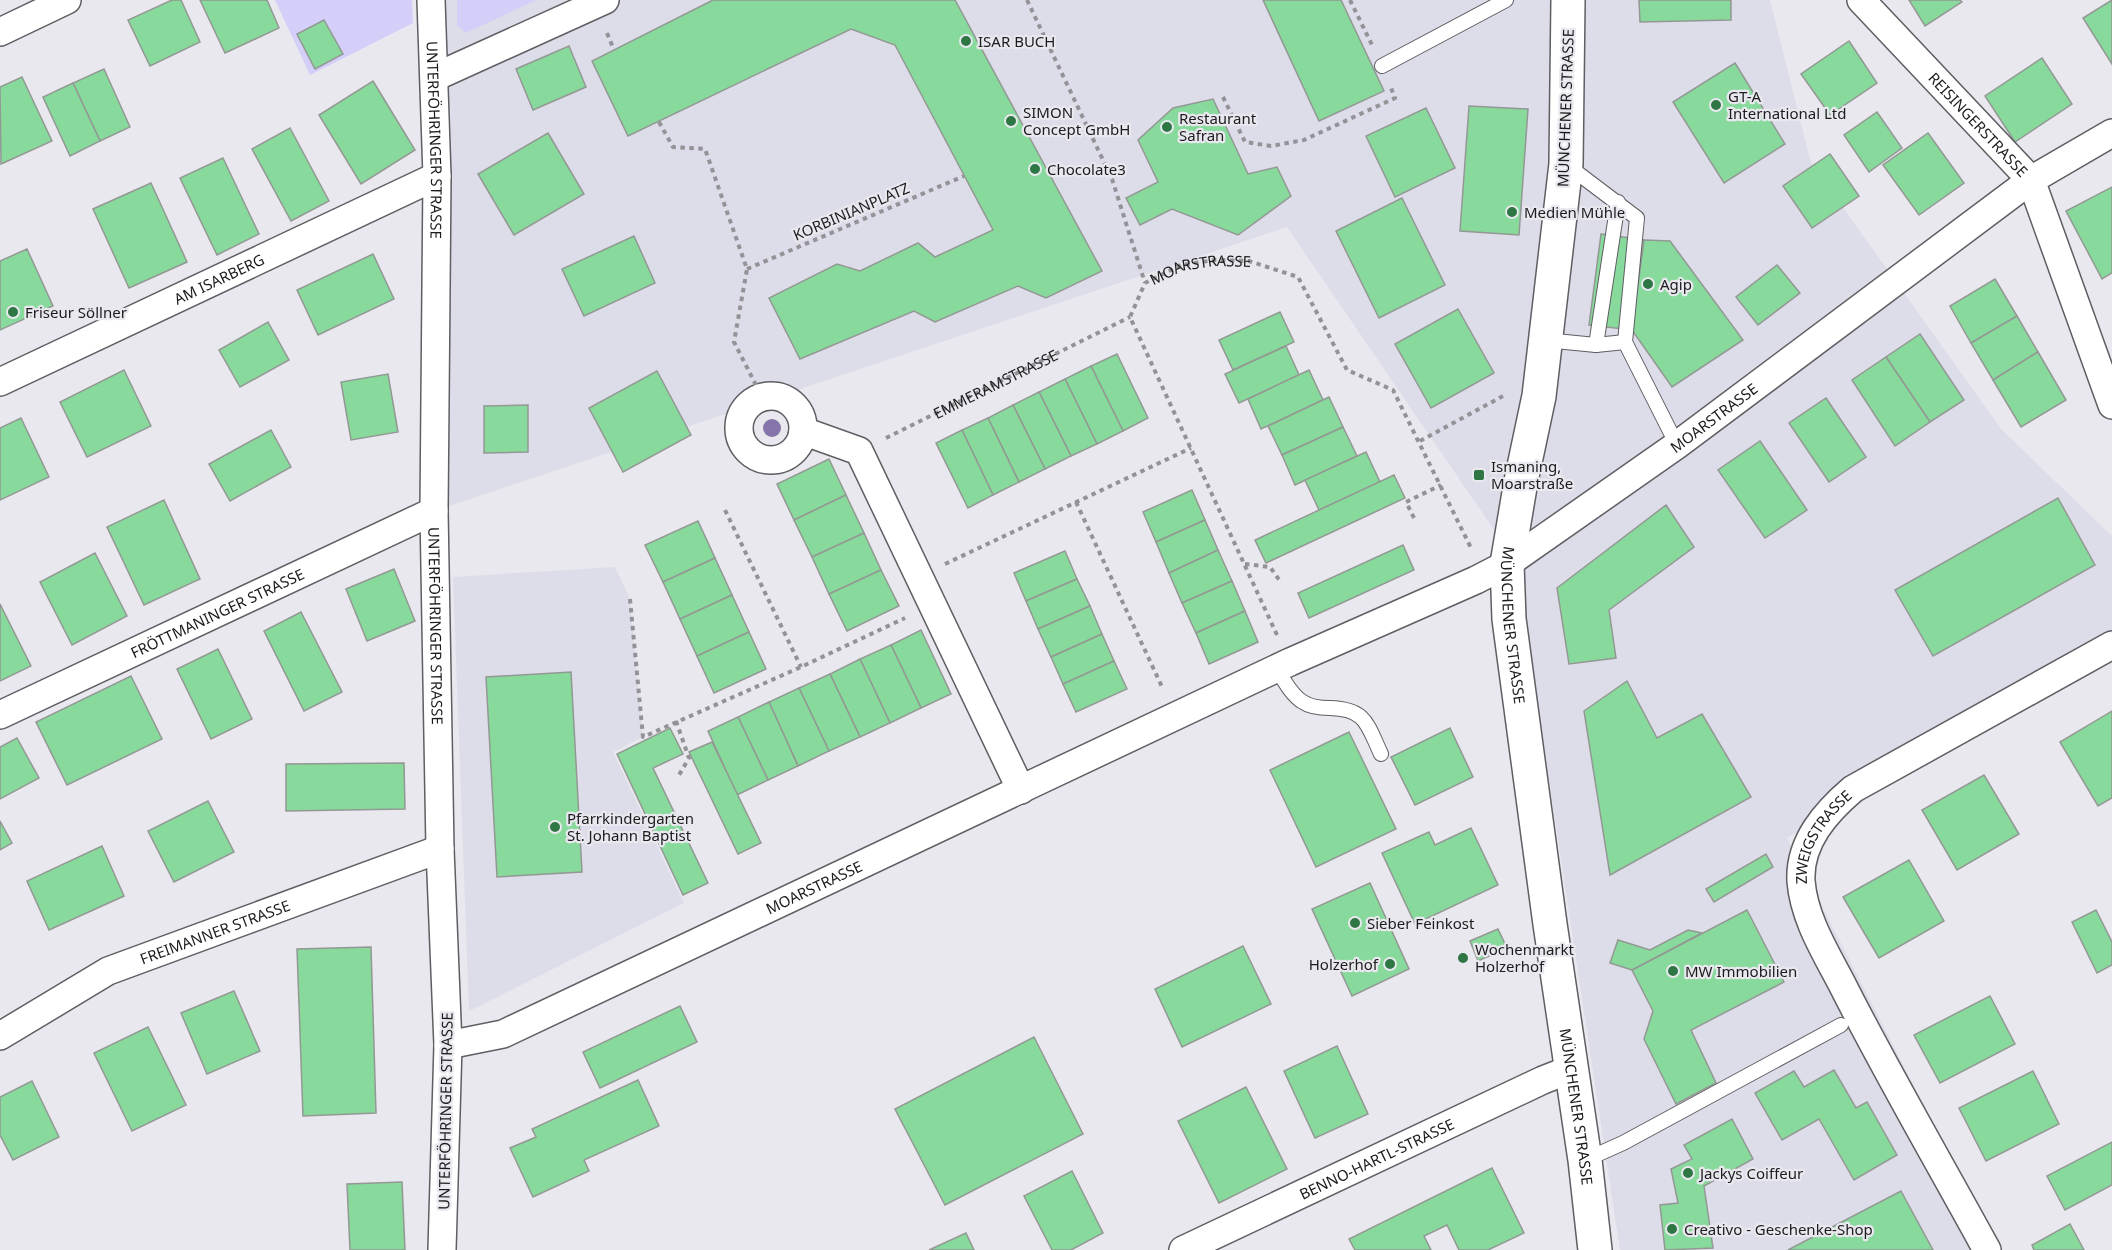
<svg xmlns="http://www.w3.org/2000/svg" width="2112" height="1250" font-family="'Noto Sans',sans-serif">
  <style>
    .built { fill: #dddce9 }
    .green { fill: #d3cff9 }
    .building { fill: #87da9b; stroke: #939894; stroke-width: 1.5 }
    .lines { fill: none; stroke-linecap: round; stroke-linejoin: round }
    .lane-casing { stroke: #5e5e63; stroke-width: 16 }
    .street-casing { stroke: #5e5e63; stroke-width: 30 }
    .secondary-casing { stroke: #5e5e63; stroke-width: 36 }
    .path { stroke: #939397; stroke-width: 4; stroke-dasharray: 4.5 4.5; stroke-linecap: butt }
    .lane { stroke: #fff; stroke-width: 14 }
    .street { stroke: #fff; stroke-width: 27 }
    .secondary { stroke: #fff; stroke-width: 33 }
    .tree { fill: #8675ad }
    .poi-dot { fill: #2e7644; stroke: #e8e8ee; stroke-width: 2 }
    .labels { text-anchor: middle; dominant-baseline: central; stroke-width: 4.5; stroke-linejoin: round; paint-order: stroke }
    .poi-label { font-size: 15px; fill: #1c1c1e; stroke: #e8e8ee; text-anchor: start }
    .street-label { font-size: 15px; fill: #1c1c1e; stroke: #e8e8ee }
  </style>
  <rect width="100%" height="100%" fill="#e8e8ee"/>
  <g class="built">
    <polygon points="426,0 1770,0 1811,163 2001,429 2112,536 2112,648 1787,838 1998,1250 1620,1250 1516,562 1287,227 434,511"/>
    <polygon points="615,567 630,599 643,737 613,752 684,903 469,1011 453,577"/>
  </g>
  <g class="green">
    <polygon points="275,0 412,0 413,23 310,75"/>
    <polygon points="457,0 536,0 466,33 457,25"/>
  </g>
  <g class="building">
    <polygon points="172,0 181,0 200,42 150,66 128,20"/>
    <polygon points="200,0 267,0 279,28 225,53"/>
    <polygon points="713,0 955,0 1102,271 1046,298 1018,286 935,322 914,311 800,359 769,298 837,264 860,271 918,243 935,257 993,230 895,45 851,29 628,136 592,61"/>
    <polygon points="1263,0 1341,0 1384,91 1319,121"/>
    <polygon points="1639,0 1731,0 1731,20 1640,22"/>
    <polygon points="1909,0 1960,0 1962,2 1925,26"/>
    <polygon points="2112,0 2112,64 2083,18"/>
    <polygon points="324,20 343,54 315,69 297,34"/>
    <polygon points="1849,41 1877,83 1830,115 1801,74"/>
    <polygon points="569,46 586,87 533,110 516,69"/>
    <polygon points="2042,58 2072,104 2015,142 1985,96"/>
    <polygon points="1735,63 1785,144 1724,183 1673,102"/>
    <polygon points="104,69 130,127 100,141 73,83"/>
    <polygon points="22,77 52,141 1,164 0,87"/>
    <polygon points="373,81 415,150 361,184 319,115"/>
    <polygon points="73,83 100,141 70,156 43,97"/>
    <polygon points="1213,99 1248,174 1277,167 1291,196 1238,235 1172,209 1140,225 1126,198 1158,182 1138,140 1173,108"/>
    <polygon points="1469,106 1528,109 1519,235 1460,231"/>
    <polygon points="1426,108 1455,168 1395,197 1366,136"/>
    <polygon points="1877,112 1902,148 1869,172 1844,135"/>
    <polygon points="290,128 329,201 291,221 252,149"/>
    <polygon points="548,133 584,194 514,235 478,174"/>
    <polygon points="1928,133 1964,183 1919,215 1883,165"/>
    <polygon points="1830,154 1859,196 1812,228 1783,186"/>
    <polygon points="223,158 259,234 217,255 180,178"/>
    <polygon points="151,183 187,262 129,288 93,209"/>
    <polygon points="2112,187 2112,273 2102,279 2066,211"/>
    <polygon points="1402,198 1445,285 1379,318 1336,231"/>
    <polygon points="1601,234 1644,240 1632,330 1589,325"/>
    <polygon points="634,236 655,283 584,316 562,269"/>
    <polygon points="1644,240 1670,241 1743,340 1672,387 1632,330"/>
    <polygon points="27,249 53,306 0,330 0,261"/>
    <polygon points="373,254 394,299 318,335 297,290"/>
    <polygon points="1777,265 1800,293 1758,325 1736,297"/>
    <polygon points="1995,279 2017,316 1971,343 1950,306"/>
    <polygon points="1458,309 1494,373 1431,408 1395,344"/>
    <polygon points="1280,312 1294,342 1233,370 1219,340"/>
    <polygon points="2017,316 2038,352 1993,380 1971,343"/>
    <polygon points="268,322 289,360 240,387 219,350"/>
    <polygon points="1920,334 1964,400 1930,422 1886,357"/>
    <polygon points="1286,346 1299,375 1239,403 1225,374"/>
    <polygon points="2038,352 2066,400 2021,427 1993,380"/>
    <polygon points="1117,354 1148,418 1123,431 1091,366"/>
    <polygon points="1886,357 1930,422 1895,446 1852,380"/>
    <polygon points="1091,366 1123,431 1097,444 1065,379"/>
    <polygon points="124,370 151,426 87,457 60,402"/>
    <polygon points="1309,370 1323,400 1261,429 1248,399"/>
    <polygon points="657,371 691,435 623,472 589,408"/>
    <polygon points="388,374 398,432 351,440 341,382"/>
    <polygon points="1065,379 1097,444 1071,456 1039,392"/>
    <polygon points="1039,392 1071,456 1045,469 1013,405"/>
    <polygon points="1329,397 1343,427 1282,455 1268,426"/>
    <polygon points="1826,398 1866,457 1829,482 1789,423"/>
    <polygon points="528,405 528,452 484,453 484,406"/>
    <polygon points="1013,405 1045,469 1019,482 988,418"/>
    <polygon points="21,418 49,477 0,500 0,428"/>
    <polygon points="988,418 1019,482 993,495 962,430"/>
    <polygon points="1343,427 1357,456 1295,485 1282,455"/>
    <polygon points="271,430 291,467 230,501 209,464"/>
    <polygon points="962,430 993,495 968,508 936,443"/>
    <polygon points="1760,441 1807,510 1765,538 1718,470"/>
    <polygon points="1366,452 1380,482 1319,510 1305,480"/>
    <polygon points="829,459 846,495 794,520 777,484"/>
    <polygon points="1394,475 1405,498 1266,563 1255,540"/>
    <polygon points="1192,490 1205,520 1156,542 1143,512"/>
    <polygon points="846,495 864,533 812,557 794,520"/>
    <polygon points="2058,498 2095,565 1933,656 1895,590"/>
    <polygon points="164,500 200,579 144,605 107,527"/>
    <polygon points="1666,505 1694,547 1609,610 1616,658 1569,664 1557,588"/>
    <polygon points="1205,520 1218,550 1169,573 1156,542"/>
    <polygon points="698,521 715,558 663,582 645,545"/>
    <polygon points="864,533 881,570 829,594 812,557"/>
    <polygon points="1403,545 1414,570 1309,618 1298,593"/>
    <polygon points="1218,550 1232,581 1182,603 1169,573"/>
    <polygon points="1065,551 1077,579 1026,601 1014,573"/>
    <polygon points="95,553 127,616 72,645 40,582"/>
    <polygon points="715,558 732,595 680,619 663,582"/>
    <polygon points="394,569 415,621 367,641 346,589"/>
    <polygon points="881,570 899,606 847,631 829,594"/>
    <polygon points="1077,579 1090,606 1038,629 1026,601"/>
    <polygon points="1232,581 1245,611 1196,633 1182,603"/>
    <polygon points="732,595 749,632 697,656 680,619"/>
    <polygon points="0,604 31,666 0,681"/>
    <polygon points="1090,606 1102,634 1051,657 1038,629"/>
    <polygon points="1245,611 1258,642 1209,664 1196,633"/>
    <polygon points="301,612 342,692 304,711 264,631"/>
    <polygon points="921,630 951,694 921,708 891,645"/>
    <polygon points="749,632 766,669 714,693 697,656"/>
    <polygon points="1102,634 1114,661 1063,684 1051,657"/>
    <polygon points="891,645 921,708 890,723 860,659"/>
    <polygon points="218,649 252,719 211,739 177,669"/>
    <polygon points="860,659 890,723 860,737 830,674"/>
    <polygon points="1114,661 1127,689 1076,712 1063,684"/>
    <polygon points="571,672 582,872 497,877 486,677"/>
    <polygon points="830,674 860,737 829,751 799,688"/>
    <polygon points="131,676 162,739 67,785 36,722"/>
    <polygon points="1627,681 1657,738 1702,714 1751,797 1610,875 1584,711"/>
    <polygon points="799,688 829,751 798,766 769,702"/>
    <polygon points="769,702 798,766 768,780 738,717"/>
    <polygon points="2112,711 2112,798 2098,806 2060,742"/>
    <polygon points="738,717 768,780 737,795 708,731"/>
    <polygon points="670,728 683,754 653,768 708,883 683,895 617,754"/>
    <polygon points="1450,728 1473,777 1415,805 1391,757"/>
    <polygon points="1349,732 1396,829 1316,867 1270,770"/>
    <polygon points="17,738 39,778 0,799 0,747"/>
    <polygon points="712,742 761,843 738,854 689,752"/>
    <polygon points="404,763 405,809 286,811 286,764"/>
    <polygon points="1984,775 2019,834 1957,870 1922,810"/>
    <polygon points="208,801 234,852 174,882 148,831"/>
    <polygon points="0,821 12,843 0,850"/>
    <polygon points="1471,828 1498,885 1415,924 1382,853 1429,832 1435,845"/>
    <polygon points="102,846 124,896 49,930 27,881"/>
    <polygon points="1766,854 1773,867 1714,902 1706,889"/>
    <polygon points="1909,860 1944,921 1879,958 1843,897"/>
    <polygon points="1370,883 1409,969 1352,996 1312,909"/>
    <polygon points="1747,910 1784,982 1691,1030 1716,1083 1676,1104 1644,1039 1653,1011 1632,970"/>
    <polygon points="2096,910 2112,942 2112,965 2097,973 2072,922"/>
    <polygon points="1498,929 1507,948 1478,961 1470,941"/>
    <polygon points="1688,930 1702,933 1632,970 1610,963 1618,940 1650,950"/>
    <polygon points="1243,946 1271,1004 1182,1047 1155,989"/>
    <polygon points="371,947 376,1113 303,1116 297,949"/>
    <polygon points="234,991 260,1051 207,1074 181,1013"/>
    <polygon points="1990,996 2015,1044 1940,1083 1914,1035"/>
    <polygon points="680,1006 697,1042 600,1088 583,1052"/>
    <polygon points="148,1027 186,1105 132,1131 94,1053"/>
    <polygon points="1034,1037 1083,1134 945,1205 895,1109"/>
    <polygon points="1337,1046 1368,1114 1315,1138 1284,1071"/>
    <polygon points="1834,1070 1856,1108 1867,1102 1897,1155 1854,1180 1819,1119 1782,1140 1755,1093 1794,1071 1804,1087"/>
    <polygon points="2033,1071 2059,1124 1986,1161 1959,1108"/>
    <polygon points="638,1080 659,1126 584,1160 589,1171 533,1197 510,1148 536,1137 532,1129"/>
    <polygon points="32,1081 59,1137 13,1160 0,1135 0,1097"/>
    <polygon points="1246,1087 1287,1169 1219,1203 1178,1121"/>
    <polygon points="1732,1119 1753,1159 1704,1186 1713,1248 1665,1250 1660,1205 1678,1203 1671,1169 1692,1159 1684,1145"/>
    <polygon points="2112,1142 2112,1185 2065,1210 2047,1176"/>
    <polygon points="1492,1168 1524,1233 1488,1250 1459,1250 1447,1225 1424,1236 1431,1250 1355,1250 1349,1239"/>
    <polygon points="1072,1171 1103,1233 1071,1250 1052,1250 1024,1196"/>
    <polygon points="402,1182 405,1250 350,1250 347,1184"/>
    <polygon points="1901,1191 1933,1250 1788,1250"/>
    <polygon points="2070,1224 2084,1250 2034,1250 2032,1245"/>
    <polygon points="966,1233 974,1250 929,1250"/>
  </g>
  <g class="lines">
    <g class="lane-casing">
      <g id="lane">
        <polyline points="1382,66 1506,0"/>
        <polyline points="1567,165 1637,218 1625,342 1677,445"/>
        <polyline points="1545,340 1596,345 1625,342"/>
        <polyline points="1596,345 1618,202"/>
        <path d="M1277,669C1283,679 1292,696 1303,702C1310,707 1321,708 1330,708C1366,709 1367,724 1381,754"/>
        <polyline points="1585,1160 1623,1143 1841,1025"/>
      </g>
    </g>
    <g class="street-casing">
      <g id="street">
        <path id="s3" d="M431,0L437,176L434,511L440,849L448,1045L442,1250"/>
        <path id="s4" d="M1861,0L2031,180L2112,405"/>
        <polyline points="0,32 67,0"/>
        <polyline points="435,77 605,0"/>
        <path id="s5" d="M0,382L437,176"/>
        <circle cx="771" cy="428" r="32"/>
        <polyline points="803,431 859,451 1021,790"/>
        <path id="s6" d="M0,715L434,511"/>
        <path id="s7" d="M0,1036L108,971L440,849"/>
        <path id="s8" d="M448,1045L503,1034L1290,662L1476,580L1507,564L1677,445L2031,180L2112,133"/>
        <path id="s9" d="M1183,1250L1543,1080L1571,1069"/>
        <path id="s10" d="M1987,1250C1939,1162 1888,1075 1843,986C1826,953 1804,919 1801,881C1799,842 1826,812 1853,789L2112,645"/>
      </g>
    </g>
    <g class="secondary-casing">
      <g id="secondary">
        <path id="s11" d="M1568,0L1566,164L1539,396L1521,481L1507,564L1509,619L1550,924L1585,1160L1595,1250"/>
      </g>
    </g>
    <g class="path">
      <polyline points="1027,0 1112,179 1145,283"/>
      <polyline points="1350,0 1372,45"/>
      <polyline points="607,33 614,50"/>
      <polyline points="1223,97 1245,142 1271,146 1304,140 1395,98 1391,88"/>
      <polyline points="659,122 673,147 705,149 747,269 734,342 762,397"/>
      <polyline points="747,269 964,176"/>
      <path id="s1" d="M886,438L1130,317"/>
      <polyline points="1420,441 1503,396"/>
      <polyline points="1076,502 1163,689"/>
      <polyline points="725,510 801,667"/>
      <polyline points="1414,518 1406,502 1441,485"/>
      <polyline points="945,564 1191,448"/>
      <polyline points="1245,564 1270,567 1280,581"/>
      <polyline points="630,599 643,737 801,667 905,618"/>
      <path id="s2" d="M1277,635L1130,317L1145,283L1181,265L1215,260L1249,261L1298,277L1347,370L1393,390L1472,550"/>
      <polyline points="676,721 689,758 679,775"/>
    </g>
    <use href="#lane" class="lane"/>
    <use href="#street" class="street"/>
    <use href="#secondary" class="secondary"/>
  </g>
  <circle class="tree" cx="772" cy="428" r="9"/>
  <g class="poi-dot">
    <circle cx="966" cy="41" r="6"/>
    <circle cx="1716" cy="105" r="6"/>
    <circle cx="1011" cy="121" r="6"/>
    <circle cx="1167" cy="127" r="6"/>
    <circle cx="1035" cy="169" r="6"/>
    <circle cx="1512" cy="212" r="6"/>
    <circle cx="1648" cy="284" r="6"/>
    <circle cx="13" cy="312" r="6"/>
    <rect x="1473" y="469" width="12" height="12" rx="3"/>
    <circle cx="555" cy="827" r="6"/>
    <circle cx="1355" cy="923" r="6"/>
    <circle cx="1463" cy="958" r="6"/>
    <circle cx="1390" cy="964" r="6"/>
    <circle cx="1673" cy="971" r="6"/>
    <circle cx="1688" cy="1173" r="6"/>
    <circle cx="1672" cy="1229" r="6"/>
  </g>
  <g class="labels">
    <g class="poi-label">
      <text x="978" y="41">ISAR BUCH</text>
      <text x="1728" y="96">GT-A<tspan x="1728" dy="17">International Ltd</tspan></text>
      <text x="1023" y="112">SIMON<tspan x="1023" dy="17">Concept GmbH</tspan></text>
      <text x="1179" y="118">Restaurant<tspan x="1179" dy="17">Safran</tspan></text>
      <text x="1047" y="169">Chocolate3</text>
      <text x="1524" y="212">Medien Mühle</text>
      <text x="1660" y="284">Agip</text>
      <text x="25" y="312">Friseur Söllner</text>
      <text x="1491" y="466">Ismaning,<tspan x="1491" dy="17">Moarstraße</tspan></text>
      <text x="567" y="818">Pfarrkindergarten<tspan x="567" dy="17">St. Johann Baptist</tspan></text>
      <text x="1367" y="923">Sieber Feinkost</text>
      <text x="1475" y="949">Wochenmarkt<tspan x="1475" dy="17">Holzerhof</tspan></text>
      <text x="1378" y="964" text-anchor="end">Holzerhof</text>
      <text x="1685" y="971">MW Immobilien</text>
      <text x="1700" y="1173">Jackys Coiffeur</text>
      <text x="1684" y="1229">Creativo - Geschenke-Shop</text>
    </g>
    <g class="street-label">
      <text transform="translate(1565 108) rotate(-88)">MÜNCHENER STRASSE</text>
      <text stroke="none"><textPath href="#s4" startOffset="171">REISINGERSTRASSE</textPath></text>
      <text stroke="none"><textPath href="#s3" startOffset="140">UNTERFÖHRINGER STRASSE</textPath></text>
      <text transform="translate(851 211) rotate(-23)">KORBINIANPLATZ</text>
      <text stroke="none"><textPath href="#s2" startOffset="446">MOARSTRASSE</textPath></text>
      <text stroke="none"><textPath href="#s5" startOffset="242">AM ISARBERG</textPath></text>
      <text stroke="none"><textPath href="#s1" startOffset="122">EMMERAMSTRASSE</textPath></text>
      <text stroke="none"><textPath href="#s8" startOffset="1418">MOARSTRASSE</textPath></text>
      <text stroke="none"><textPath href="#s6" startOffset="240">FRÖTTMANINGER STRASSE</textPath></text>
      <text stroke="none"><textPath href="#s3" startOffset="626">UNTERFÖHRINGER STRASSE</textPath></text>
      <text stroke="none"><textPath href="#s11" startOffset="630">MÜNCHENER STRASSE</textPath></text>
      <text stroke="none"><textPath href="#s10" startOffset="465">ZWEIGSTRASSE</textPath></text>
      <text stroke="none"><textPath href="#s8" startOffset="400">MOARSTRASSE</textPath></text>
      <text stroke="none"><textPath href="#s7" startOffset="240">FREIMANNER STRASSE</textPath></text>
      <text stroke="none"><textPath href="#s11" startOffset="1116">MÜNCHENER STRASSE</textPath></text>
      <text transform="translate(445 1111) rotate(-89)">UNTERFÖHRINGER STRASSE</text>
      <text stroke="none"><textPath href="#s9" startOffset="214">BENNO-HARTL-STRASSE</textPath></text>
    </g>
  </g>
</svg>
